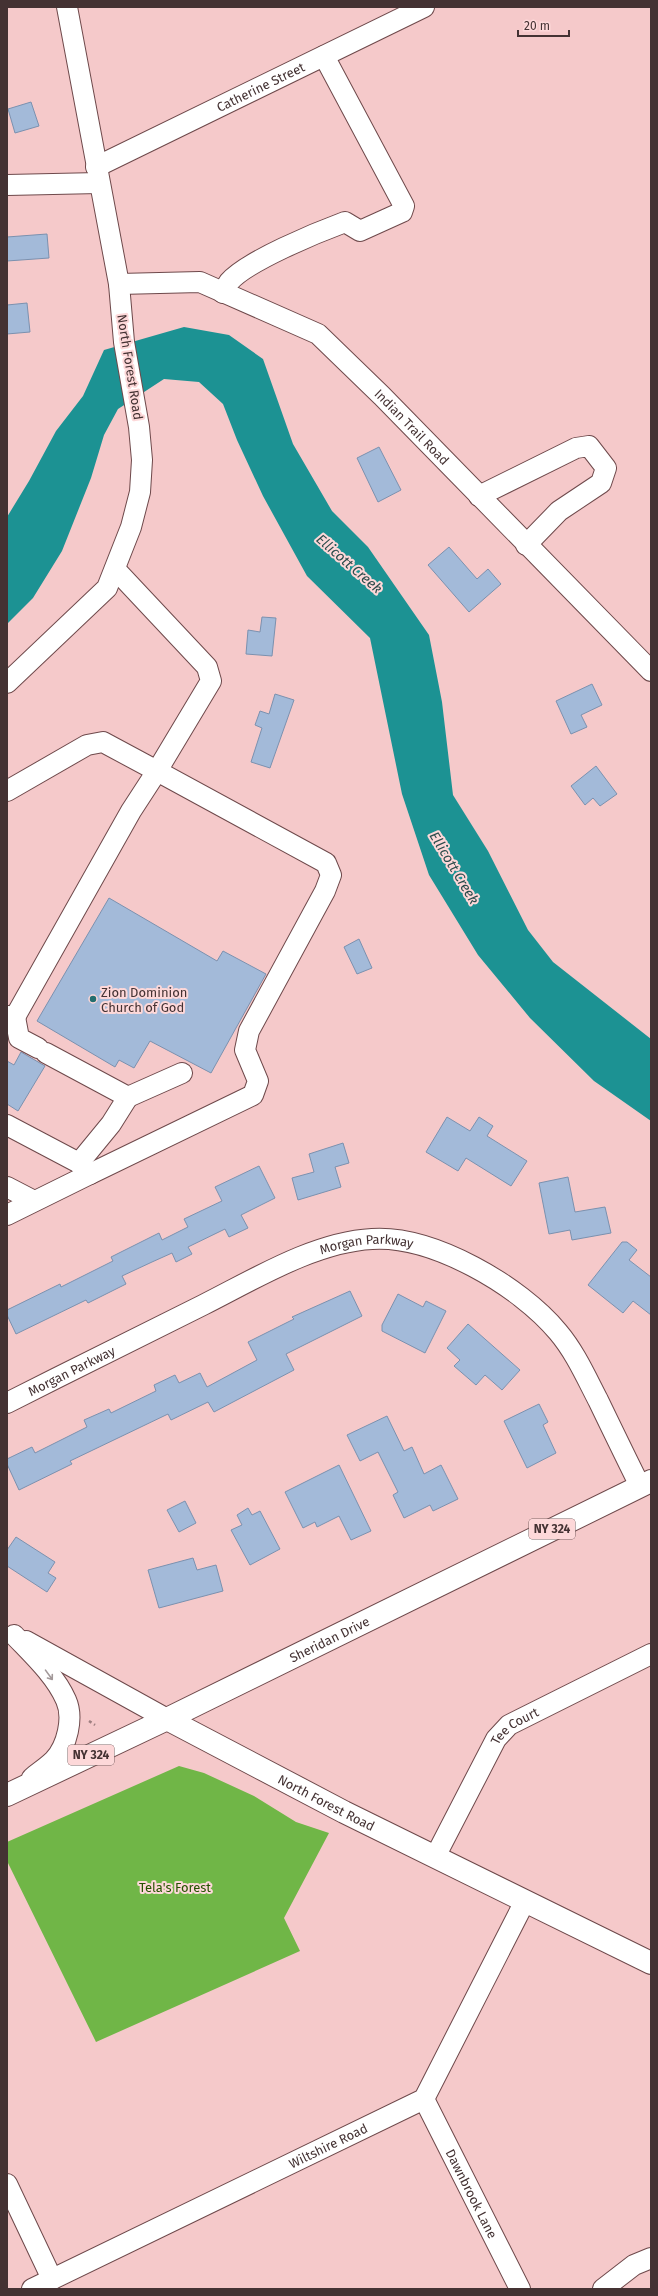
<svg xmlns="http://www.w3.org/2000/svg" width="658" height="2296" font-family="'Fira Sans',sans-serif">
  <style>
    .forest { fill: #70b647 }
    .water { fill: #1c9293 }
    .building { fill: #a3bad9; stroke: #7b91af }
    .lines { fill: none; stroke-linecap: round; stroke-linejoin: round }
    .minor-casing { stroke: #6e494b; stroke-width: 22 }
    .major-casing { stroke: #6e494b; stroke-width: 24 }
    .path { stroke: #9e7f80; stroke-width: 2.5; stroke-dasharray: 3 3; stroke-linecap: butt }
    .minor { stroke: #fff; stroke-width: 20 }
    .major { stroke: #fff; stroke-width: 22 }
    .oneway { stroke: #a29899 }
    .poi-dot { fill: #236e6f; stroke: #fdd8d9; stroke-width: 1.5 }
    .labels { text-anchor: middle; dominant-baseline: central; stroke-width: 4; stroke-linejoin: round; paint-order: stroke }
    .shield { fill: #fdd8d9; stroke: #7c6465; stroke-width: 1 }
    .shield-label { font-size: 12px; font-weight: bold; fill: #443233 }
    .street-label { font-size: 13px; fill: #443233; stroke: #fdd8d9 }
    .poi-label { font-size: 13px; fill: #443233; stroke: #fdd8d9; text-anchor: start }
    .park-label { font-size: 13px; fill: #255101; stroke: #fdd8d9 }
    .water-label { font-size: 14px; font-style: italic; fill: #2b4b4b; stroke: #fdd8d9 }
  </style>
  <rect width="100%" height="100%" fill="#f5c9ca"/>
  <polygon class="forest" points="179,1766 204,1773 254,1796 296,1822 329,1833 284,1918 300,1951 96,2042 7,1861 7,1842"/>
  <polygon class="water" points="184,327 229,335 263,359 293,444 332,511 368,547 429,635 442,702 453,795 488,851 528,930 553,962 651,1039 651,1121 594,1081 530,1018 478,955 429,875 402,794 370,638 307,576 263,496 237,440 223,404 199,382 164,379 118,409 104,435 91,478 62,551 33,598 7,624 7,517 29,481 56,431 83,396 104,350"/>
  <g class="building">
    <polygon points="31,102 39,126 15,133 8,109"/>
    <polygon points="47,234 49,258 7,261 7,237"/>
    <polygon points="27,303 30,332 7,334 7,305"/>
    <polygon points="379,447 401,490 378,502 357,458"/>
    <polygon points="449,547 477,579 488,569 501,584 469,612 428,565"/>
    <polygon points="262,617 276,618 272,656 246,654 248,630 260,632"/>
    <polygon points="592,684 602,705 581,715 587,727 571,734 556,701"/>
    <polygon points="275,694 294,700 270,768 251,762 262,728 255,725 260,711 269,714"/>
    <polygon points="596,766 617,794 600,806 593,798 585,805 571,786"/>
    <polygon points="109,898 217,961 223,951 266,974 211,1073 150,1041 134,1068 119,1060 115,1067 37,1021"/>
    <polygon points="359,939 372,968 357,974 344,947"/>
    <polygon points="21,1052 45,1066 18,1111 7,1104 7,1061 14,1065"/>
    <polygon points="447,1117 470,1131 479,1117 493,1126 487,1136 527,1161 511,1186 466,1158 458,1171 426,1152"/>
    <polygon points="343,1143 349,1163 335,1167 341,1187 298,1200 292,1178 314,1172 309,1154"/>
    <polygon points="259,1166 275,1198 241,1215 248,1228 229,1237 225,1229 188,1247 192,1254 176,1262 172,1253 152,1262 122,1276 126,1284 88,1303 86,1300 16,1334 7,1315 7,1310 60,1284 61,1287 113,1261 111,1257 159,1233 162,1240 188,1227 184,1219 222,1201 215,1187"/>
    <polygon points="568,1177 575,1212 605,1207 611,1233 572,1240 570,1230 549,1234 539,1183"/>
    <polygon points="622,1242 627,1242 637,1250 629,1260 651,1277 651,1315 633,1301 623,1313 588,1285"/>
    <polygon points="350,1291 362,1316 286,1354 294,1370 214,1412 208,1402 171,1420 168,1414 70,1461 72,1464 19,1490 7,1464 7,1459 32,1447 35,1453 87,1427 84,1420 109,1409 111,1413 156,1391 154,1385 175,1375 179,1383 200,1373 207,1387 257,1360 248,1342 294,1319 292,1317"/>
    <polygon points="398,1294 423,1307 426,1301 446,1311 425,1353 382,1331 382,1325"/>
    <polygon points="468,1324 520,1370 502,1390 485,1375 476,1385 454,1366 460,1360 447,1348"/>
    <polygon points="539,1404 548,1422 543,1425 556,1453 527,1468 504,1421"/>
    <polygon points="387,1416 404,1451 412,1447 424,1474 441,1465 458,1499 433,1511 430,1505 404,1518 393,1495 398,1492 378,1452 360,1461 347,1435"/>
    <polygon points="339,1465 371,1531 351,1540 339,1516 317,1527 315,1522 303,1528 285,1492"/>
    <polygon points="185,1501 196,1523 179,1532 167,1510"/>
    <polygon points="248,1508 252,1515 260,1511 280,1549 250,1565 231,1530 242,1525 237,1515"/>
    <polygon points="16,1537 55,1562 48,1573 56,1578 47,1592 7,1566 7,1550"/>
    <polygon points="193,1558 197,1570 216,1565 223,1591 159,1608 148,1570"/>
  </g>
  <g class="lines">
    <g class="minor-casing">
      <g id="minor">
        <path id="s1" d="M96,167L424,7"/>
        <polyline points="7,185 99,183"/>
        <path id="s2" d="M119,284L200,282L318,334L382,396L651,671"/>
        <path d="M223,293C225,289 227,285 229,282C247,261 318,232 345,222L360,231L402,212L404,206L324,56"/>
        <polyline points="479,496 576,448 589,446 606,468 601,483 559,511 526,545"/>
        <polyline points="7,683 107,588 131,527 140,492 142,460 139,427 124,342 119,284 67,7"/>
        <polyline points="7,791 87,745 103,742 157,771 131,811 15,1017 7,1016"/>
        <polyline points="15,1017 19,1038 38,1048"/>
        <polyline points="46,1053 128,1097 111,1124 79,1163"/>
        <polyline points="128,1097 182,1073"/>
        <polyline points="7,1125 79,1163 90,1174 253,1095 258,1081 245,1050 249,1031 325,891 331,875 326,863 157,771 211,681 207,667 115,569"/>
        <polyline points="7,1187 34,1201"/>
        <polyline points="7,1215 90,1174"/>
        <path id="s3" d="M7,1403C72,1370 137,1338 203,1305C253,1280 314,1242 372,1239C433,1235 520,1286 558,1332C575,1352 586,1377 598,1400C612,1429 626,1458 640,1486"/>
        <path d="M14,1635C32,1654 55,1675 66,1700C74,1718 67,1746 54,1760C47,1767 39,1772 32,1778"/>
        <polyline points="26,1641 167,1719"/>
        <path id="s4" d="M435,1857L496,1739L509,1725L651,1654"/>
        <path id="s5" d="M424,2099L520,2289"/>
        <polyline points="7,2184 52,2279"/>
        <path id="s6" d="M32,2289L424,2099L525,1901"/>
        <polyline points="603,2289 634,2265 651,2258"/>
      </g>
    </g>
    <g class="major-casing">
      <g id="major">
        <path id="s7" d="M167,1719L344,1812L651,1963"/>
        <path id="s8" d="M7,1795L167,1719L651,1481"/>
      </g>
    </g>
    <polyline class="path" points="89,1721 95,1725"/>
    <use href="#minor" class="minor"/>
    <use href="#major" class="major"/>
  </g>
  <defs><path id="oneway-shaft" d="M-6 0H5M1.5-3L5.5 0L1.5 3" fill="none" stroke-width="1.6" stroke-linecap="round" stroke-linejoin="round"/></defs>
  <use class="oneway" href="#oneway-shaft" transform="translate(49 1675) rotate(54)"/>
  <circle class="poi-dot" cx="93" cy="999" r="4"/>
  <g class="labels">
    <g class="shield">
      <rect x="529" y="1519" width="46" height="20" rx="3"/>
      <rect x="68" y="1745" width="46" height="20" rx="3"/>
    </g>
    <g class="shield-label">
      <text x="552" y="1529">NY 324</text>
      <text x="91" y="1755">NY 324</text>
    </g>
    <g class="street-label">
      <text stroke="none"><textPath href="#s1" startOffset="183">Catherine Street</textPath></text>
      <text transform="translate(130 367) rotate(81)">North Forest Road</text>
      <text stroke="none"><textPath href="#s2" startOffset="342">Indian Trail Road</textPath></text>
      <text stroke="none"><textPath href="#s3" startOffset="396">Morgan Parkway</textPath></text>
      <text stroke="none"><textPath href="#s3" startOffset="72">Morgan Parkway</textPath></text>
      <text stroke="none"><textPath href="#s8" startOffset="358">Sheridan Drive</textPath></text>
      <text stroke="none"><textPath href="#s4" startOffset="156">Tee Court</textPath></text>
      <text stroke="none"><textPath href="#s7" startOffset="180">North Forest Road</textPath></text>
      <text stroke="none"><textPath href="#s6" startOffset="329">Wiltshire Road</textPath></text>
      <text stroke="none"><textPath href="#s5" startOffset="106">Dawnbrook Lane</textPath></text>
    </g>
    <g class="poi-label">
      <text x="101" y="992">Zion Dominion<tspan x="101" dy="15">Church of God</tspan></text>
    </g>
    <g class="park-label">
      <text x="175" y="1887">Tela's Forest</text>
    </g>
    <g class="water-label">
      <text transform="translate(349 564) rotate(41)">Ellicott Creek</text>
      <text transform="translate(454 868) rotate(59)">Ellicott Creek</text>
    </g>
  </g>
  <rect width="658" height="2296" fill="none" stroke="#443233" stroke-width="16"/>
  <path d="M518 30v6h51v-6" fill="none" stroke="#443233" stroke-width="2"/>
  <text x="524" y="30" font-size="12" fill="#443233" stroke="#fdd8d9" stroke-width="3" paint-order="stroke">20 m</text>
</svg>
